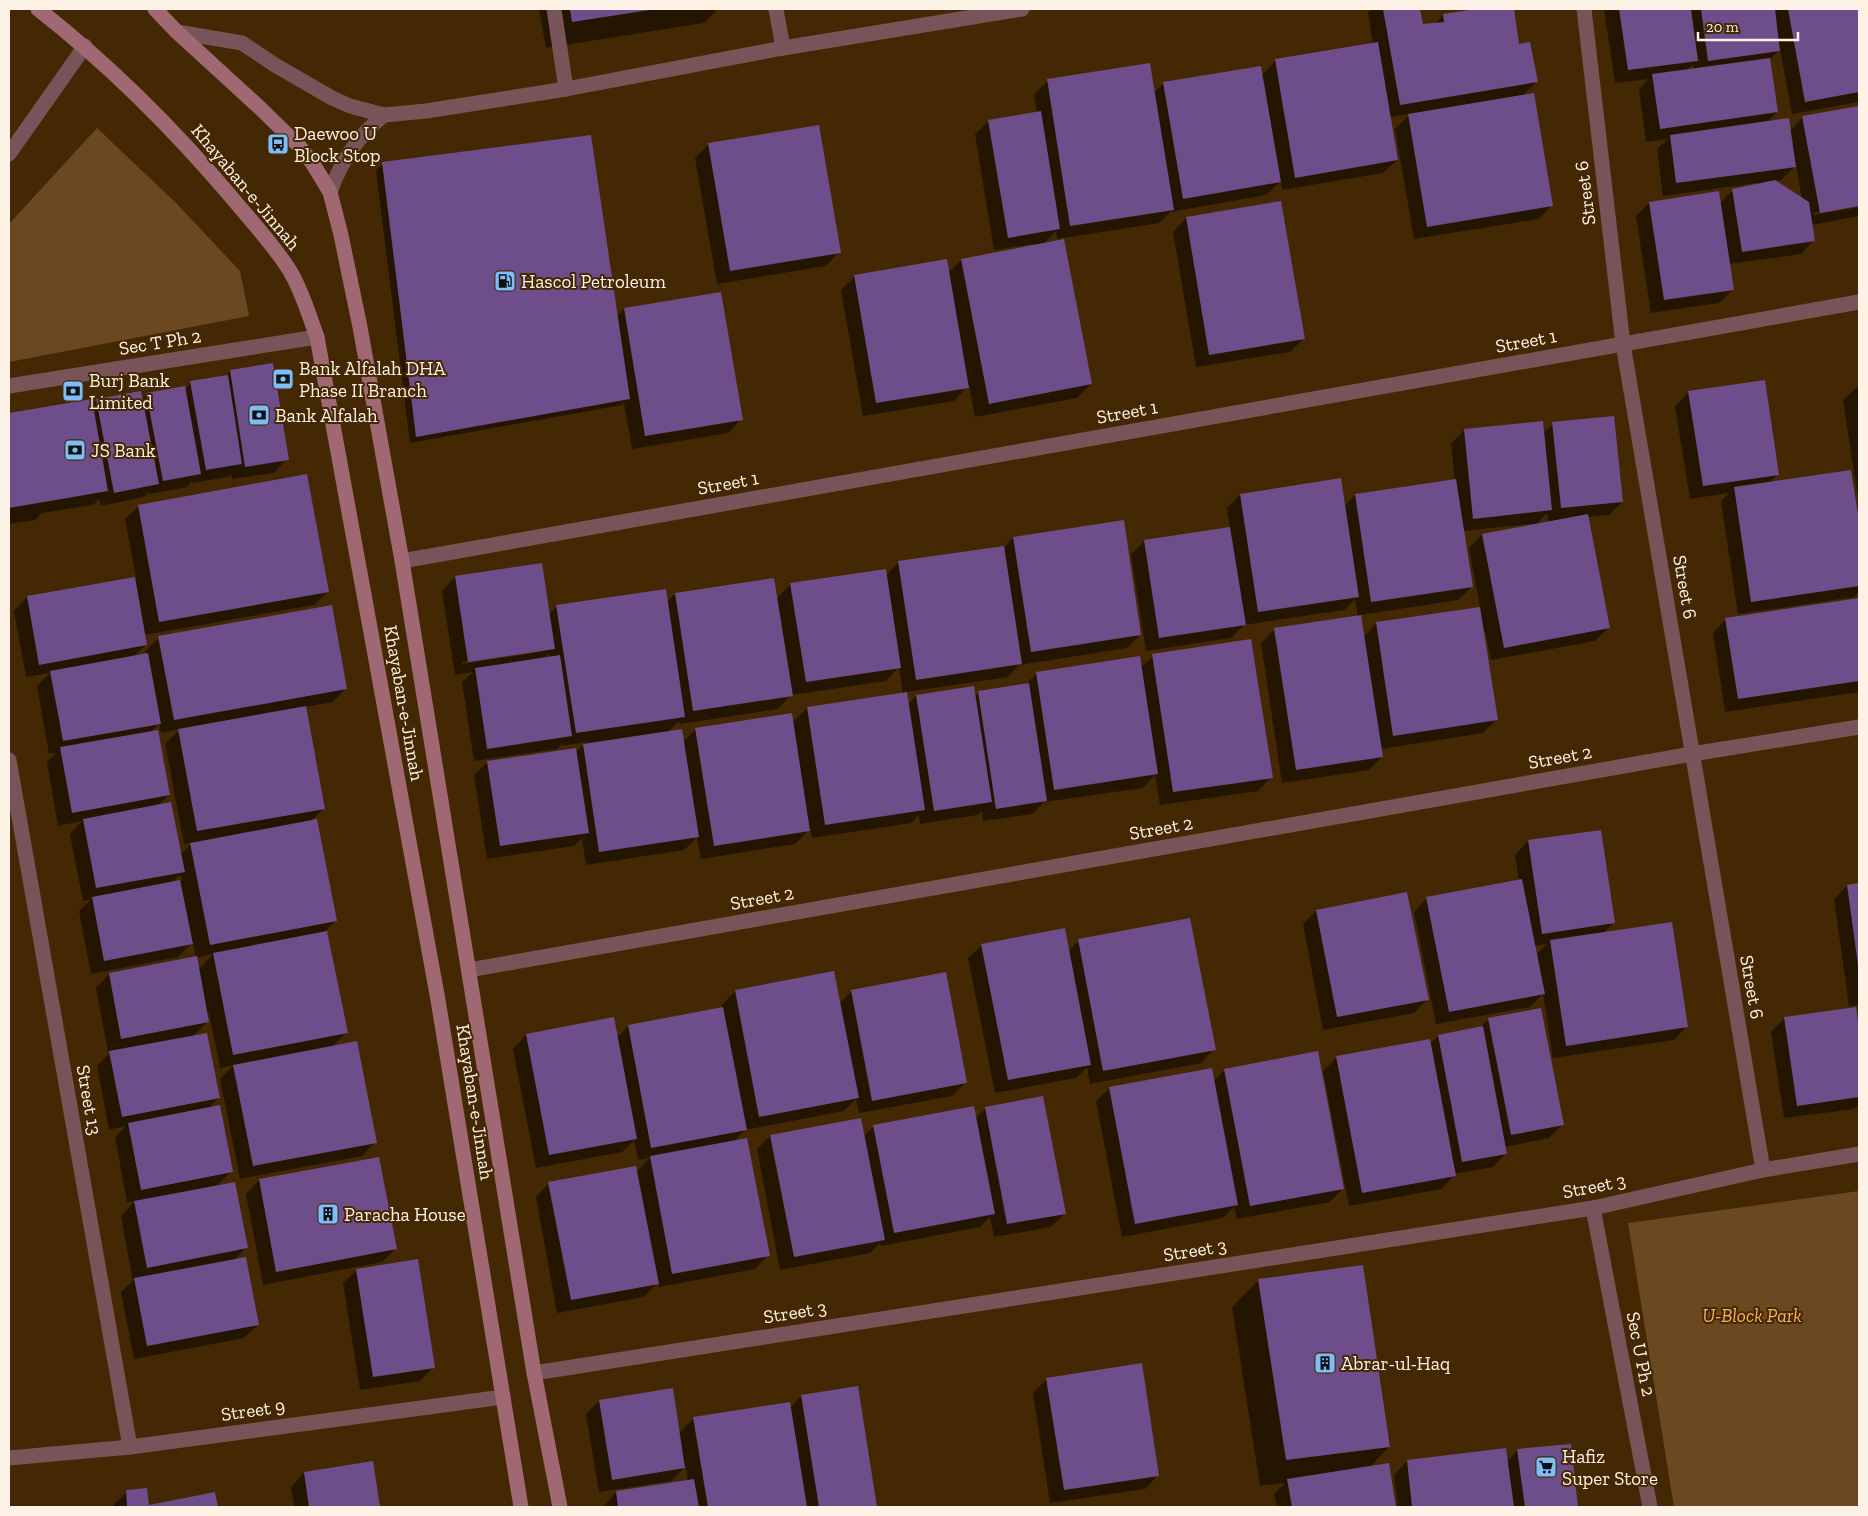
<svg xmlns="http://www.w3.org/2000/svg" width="1868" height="1516" font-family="'Zilla Slab',serif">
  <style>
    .green { fill: #694822 }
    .shadow { fill: #0007; fill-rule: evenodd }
    .building { fill: #6e4d8b }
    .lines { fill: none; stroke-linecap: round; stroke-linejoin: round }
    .minor { stroke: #78545a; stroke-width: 15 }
    .tertiary { stroke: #78545a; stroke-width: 15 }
    .secondary { stroke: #9f6872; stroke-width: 15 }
    .labels { text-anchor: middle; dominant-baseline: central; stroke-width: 4; stroke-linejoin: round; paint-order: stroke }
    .poi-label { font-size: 19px; fill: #fef1e5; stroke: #442803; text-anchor: start }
    .street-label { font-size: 19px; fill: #fef1e5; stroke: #442803 }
    .park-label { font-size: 19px; font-style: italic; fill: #fbb25e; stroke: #442803 }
  </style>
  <rect width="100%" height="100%" fill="#442803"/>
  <g class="green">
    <polygon points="97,128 177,204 240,271 249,316 9,362 9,224"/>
    <polygon points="1859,1191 1859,1507 1674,1507 1628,1223"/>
  </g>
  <g class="shadow">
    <polygon points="539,9 718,9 704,23 546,48"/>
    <polygon points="1372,9 1418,9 1422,26 1435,24 1443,15 1483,9 1513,9 1518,45 1536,82 1521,97 1552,205 1539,219 1414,239 1395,129 1410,114 1389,117 1397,160 1383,173 1282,190 1281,181 1266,195 1170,212 1159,223 1057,239 1056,231 1043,245 1091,384 1077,398 975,417 969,385 954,401 863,416 841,290 855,276 948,273 961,260 1033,246 1033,244 994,250 975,134 989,121 1037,113 1034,94 1048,81 1154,93 1163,84 1262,75 1276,60 1373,44 1368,12"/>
    <path d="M1604,9H1859V102L1792,114L1780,50L1769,60L1777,112L1766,123L1790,131L1803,117L1859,107V204L1813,213L1814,215L1859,207V216L1811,225L1814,240L1801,254L1729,264L1733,289L1719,303L1651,313L1636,216L1649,203L1719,204L1733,190L1757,185L1756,183L1663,196L1657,149L1668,139L1646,142L1639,89L1649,79L1615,83ZM1693,64L1694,70L1686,71ZM1796,165L1802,199L1773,181L1781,180Z"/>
    <polygon points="709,144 839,252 826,266 717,284 695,158"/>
    <polygon points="383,164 617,317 624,309 741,419 728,433 632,449 624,403 622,405 410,443 376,170"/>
    <polygon points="1186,218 1304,338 1290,352 1196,367 1173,232"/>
    <polygon points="272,365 287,459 274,473 232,479 231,474 228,477 192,483 192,481 187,487 150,494 149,492 144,497 101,506 99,499 93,505 42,513 35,520 9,524 9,414 91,401 92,405 97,400 142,399 146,394 184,388 184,390 191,383 224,377 230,371"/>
    <polygon points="1857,387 1859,387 1859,505 1843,400"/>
    <polygon points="1689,392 1778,474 1769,483 1850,471 1859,530 1859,592 1854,597 1738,614 1721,501 1729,493 1690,499 1675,406"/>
    <path d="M1542,423L1543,433L1553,424L1622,502L1609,515L1587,517L1608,628L1595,641L1491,660L1485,632H1483L1496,720L1483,733L1381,749L1382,757L1369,770L1282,783L1261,643L1275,629L1358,617L1355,599L1344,610L1244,625L1231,638L1146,651L1131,554L1145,541L1230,528L1227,508L1240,495L1344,507L1355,495L1455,480L1451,444L1464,430ZM1547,513L1548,522L1536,525ZM1530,524V526L1482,535L1469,548L1480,608L1376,624L1363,637L1360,615L1458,600L1472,587L1463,531Z"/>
    <path d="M139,506L328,591L314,605L144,635L146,645L133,657L146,655L145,651L159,638L346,688L333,702L305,707L324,808L311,821L336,920L323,934L346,1033L332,1047L375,1142L362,1156L240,1179L220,1079L234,1065L220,1068L209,1013H206L208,1021L192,1037L219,1097L208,1109L232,1171L216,1186L247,1247L233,1261L258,1325L244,1338L134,1359L121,1292L133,1281L121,1216L135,1201L127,1202L115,1137L126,1126L109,1130L97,1066L112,1051H108L96,988L109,974L196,958L198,970L213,954L196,958L193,942L178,957L91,974L79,911L91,900L83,901L70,834L82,821L58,826L47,762L56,753L49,754L37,686L50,673L26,677L14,611L27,597L136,578L125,519ZM159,724L161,733L180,729L165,744L184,844L192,843L180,855L157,806L169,795L150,732ZM180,874L182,881L172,883Z"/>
    <path d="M1013,538L1140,635L1127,648L1019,665L1008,677L906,692L908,704L916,696L974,697L979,692L1025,685L1037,673L1140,668L1153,656L1271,777L1258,791L1160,805L1155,775L1143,788L1044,802L1032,814L983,821L982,811L977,815L920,824L919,815L911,823L812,838L810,829L795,844L701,859L697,837L684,850L586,865L582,838L574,846L487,859L474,775L488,762L575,753L586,742L563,746V743L557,749L474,761L462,682L473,672L455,675L442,591L455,577L548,615L557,606L666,603L675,594L776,599L791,584L885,576L899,562L1003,548ZM540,650V652L462,664V662ZM549,653V658L543,659ZM899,667L903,694L807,708L792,723L696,729L683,742L668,732L679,721L680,724L778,709L791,695L886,681Z"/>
    <polygon points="1859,600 1859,692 1725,712 1713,633 1726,619"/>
    <path d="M1600,831L1614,922L1603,934L1687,1026L1674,1040L1553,1058L1543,994L1530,1007L1436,1024L1414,912L1427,898L1519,881L1515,855L1528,841ZM1547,944L1536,955L1534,946Z"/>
    <polygon points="1859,884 1859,1005 1849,1006 1834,899 1847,886"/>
    <polygon points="1316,911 1427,1000 1414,1013 1323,1030 1303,924"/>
    <polygon points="1079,941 1214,1049 1201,1063 1090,1084 1087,1067 1076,1078 995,1093 968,958 982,945 1068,951"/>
    <polygon points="833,973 839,1004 852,991 966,1082 952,1096 859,1113 856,1099 844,1111 745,1130 733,1142 768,1255 755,1269 659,1287 658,1282 644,1297 557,1313 536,1197 549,1183 636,1172 650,1158 638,1160 634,1140 622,1152 536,1168 513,1049 526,1035 617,1038 628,1026 722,1009 722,1005 735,991"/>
    <polygon points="1785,1018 1857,1021 1859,1019 1859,1104 1854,1109 1784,1118 1771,1032"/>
    <polygon points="1489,1019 1562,1125 1549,1138 1505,1147 1506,1153 1493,1167 1454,1174 1454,1176 1441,1189 1349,1206 1323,1071 1337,1057 1429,1045 1438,1036 1479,1028"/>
    <polygon points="1224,1070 1343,1188 1330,1202 1237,1219 1234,1207 1223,1218 1122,1237 1096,1101 1110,1088 1213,1082"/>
    <polygon points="986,1108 1065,1213 1051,1227 994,1237 990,1217 980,1227 881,1246 880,1243 870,1253 780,1270 757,1149 770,1136 864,1136 874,1126 976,1118"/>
    <polygon points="378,1158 395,1249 382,1262 263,1285 246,1194 259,1180"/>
    <polygon points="357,1270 433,1367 420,1381 360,1390 343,1283"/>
    <polygon points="1259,1280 1389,1447 1369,1468 1388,1464 1395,1507 1277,1507 1274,1494 1285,1483 1260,1486 1232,1307"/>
    <polygon points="1141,1365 1158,1475 1145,1489 1050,1503 1033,1393 1046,1380"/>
    <polygon points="857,1388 876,1507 603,1507 616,1492 688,1481 686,1466 671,1481 599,1492 586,1414 599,1401 679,1433 694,1418 790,1408 801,1396"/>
    <polygon points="1570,1445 1577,1507 1398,1507 1394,1475 1407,1461 1505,1450 1507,1461 1518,1450"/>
    <polygon points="372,1463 379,1507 294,1507 291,1487 304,1473"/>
    <polygon points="127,1492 148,1506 214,1494 216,1507 113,1507 113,1505"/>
  </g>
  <g class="building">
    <polygon points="570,9 649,9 650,10 572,22"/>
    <polygon points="1383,9 1420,9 1423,24 1444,22 1443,14 1476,9 1514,9 1519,44 1530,42 1538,82 1400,105"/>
    <polygon points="1619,9 1691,9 1698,61 1628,70"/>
    <polygon points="1701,9 1775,9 1780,51 1708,61"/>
    <polygon points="1788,9 1859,9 1859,92 1805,102"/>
    <polygon points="1378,42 1398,160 1295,178 1275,59"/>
    <polygon points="1770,58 1778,112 1660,129 1652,74"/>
    <polygon points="1150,63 1174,210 1070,226 1047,79"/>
    <polygon points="1261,66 1281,182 1183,199 1163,82"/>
    <polygon points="1534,93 1553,206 1427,227 1408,114"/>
    <polygon points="1859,106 1859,206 1820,213 1802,116"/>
    <polygon points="1041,111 1060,229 1008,238 988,120"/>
    <polygon points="1789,118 1796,167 1676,183 1670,135"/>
    <polygon points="819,125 841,253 730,271 708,143"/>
    <polygon points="591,135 630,399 416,437 382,162"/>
    <polygon points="1775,180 1809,202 1815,241 1742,252 1732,189"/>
    <polygon points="1719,191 1734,290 1664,300 1649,202"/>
    <polygon points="1281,201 1305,339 1209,355 1186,217"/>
    <polygon points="1064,239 1092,384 989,404 961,259"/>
    <polygon points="947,259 969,388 876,403 854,275"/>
    <polygon points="721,292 743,420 645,436 624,308"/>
    <polygon points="273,363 289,460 245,467 230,370"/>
    <polygon points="228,375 242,464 206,470 190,381"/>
    <polygon points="1765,380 1779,475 1703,486 1688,391"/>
    <polygon points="185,386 201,474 163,481 146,393"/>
    <polygon points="141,391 159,484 114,493 96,399"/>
    <polygon points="92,399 108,491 9,508 9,413"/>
    <polygon points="1614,416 1623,502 1561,508 1552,422"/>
    <polygon points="1543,421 1552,510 1473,519 1464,429"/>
    <polygon points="1851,470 1859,521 1859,586 1751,602 1734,487"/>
    <polygon points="307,474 329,592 159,622 138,505"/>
    <polygon points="1341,478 1359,597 1258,612 1240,494"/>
    <polygon points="1456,479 1473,587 1371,602 1355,494"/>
    <polygon points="1588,514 1610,628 1504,648 1482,534"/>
    <polygon points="1124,520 1141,635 1031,652 1013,537"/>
    <polygon points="1230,527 1246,625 1159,638 1144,540"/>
    <polygon points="1004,546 1022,664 916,680 898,561"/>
    <polygon points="542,563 555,649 468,662 455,576"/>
    <polygon points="886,569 901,668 806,682 790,583"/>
    <polygon points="135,577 147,645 39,665 27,596"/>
    <polygon points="774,578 793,696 693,711 675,593"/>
    <polygon points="666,589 685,717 576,733 556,605"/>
    <polygon points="1859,598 1859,681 1738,699 1725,618"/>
    <polygon points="332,605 347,689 174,720 158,636"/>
    <polygon points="1480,607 1498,720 1393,736 1376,622"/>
    <polygon points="1361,615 1383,757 1296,770 1274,628"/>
    <polygon points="1251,639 1273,778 1173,792 1152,654"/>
    <polygon points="148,653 161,724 63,741 50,671"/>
    <polygon points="560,655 572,736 487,749 475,668"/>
    <polygon points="1140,656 1158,774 1054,790 1036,672"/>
    <polygon points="1029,683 1047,801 996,809 978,691"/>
    <polygon points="974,686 992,802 934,811 916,695"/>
    <polygon points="907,692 925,810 825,825 807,707"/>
    <polygon points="306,706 325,809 197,831 178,729"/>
    <polygon points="792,713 810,831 714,846 695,728"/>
    <polygon points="682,729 699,837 599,852 583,744"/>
    <polygon points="158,730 170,795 72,813 60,747"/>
    <polygon points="576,748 589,833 500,846 487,761"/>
    <polygon points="171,802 185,872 96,888 83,819"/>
    <polygon points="317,819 337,921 210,945 190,843"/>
    <polygon points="1601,830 1615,923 1542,934 1528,840"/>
    <polygon points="1522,879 1545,994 1449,1012 1426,897"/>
    <polygon points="180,880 193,944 104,961 92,897"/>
    <polygon points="1859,883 1859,965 1858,965 1847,885"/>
    <polygon points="1407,892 1429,1000 1337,1017 1316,910"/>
    <polygon points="1190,918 1216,1050 1103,1071 1078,939"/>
    <polygon points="1672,922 1688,1027 1566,1046 1550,940"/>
    <polygon points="1065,928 1091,1065 1008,1080 981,944"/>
    <polygon points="327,931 348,1033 233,1055 213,953"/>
    <polygon points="197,956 209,1022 121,1039 109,973"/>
    <polygon points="834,971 859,1098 759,1117 735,990"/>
    <polygon points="946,972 967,1083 872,1101 851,990"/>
    <polygon points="723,1007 747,1130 651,1148 628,1025"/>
    <polygon points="1856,1007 1859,1029 1859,1097 1797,1106 1784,1017"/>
    <polygon points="1541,1008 1564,1125 1511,1135 1488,1018"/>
    <polygon points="614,1017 637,1139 549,1155 526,1034"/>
    <polygon points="1483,1026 1507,1154 1462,1162 1438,1035"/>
    <polygon points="207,1033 220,1098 122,1117 109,1051"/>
    <polygon points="1430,1039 1456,1176 1362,1193 1336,1056"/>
    <polygon points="357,1041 377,1143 253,1166 233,1065"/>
    <polygon points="1318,1051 1344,1189 1250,1206 1224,1069"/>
    <polygon points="1212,1068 1238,1205 1135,1224 1109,1087"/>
    <polygon points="1043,1096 1066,1214 1007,1224 985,1107"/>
    <polygon points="220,1105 233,1172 141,1190 128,1123"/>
    <polygon points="974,1106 995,1214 894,1233 873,1125"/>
    <polygon points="861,1118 885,1240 794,1257 770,1135"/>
    <polygon points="747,1138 770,1256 672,1274 650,1156"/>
    <polygon points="379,1157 397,1249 276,1272 259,1179"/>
    <polygon points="636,1166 659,1284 571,1300 548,1182"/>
    <polygon points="235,1182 248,1248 147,1268 134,1201"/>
    <polygon points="246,1257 259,1325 147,1346 134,1278"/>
    <polygon points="418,1259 435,1368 373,1377 356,1269"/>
    <polygon points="1363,1265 1390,1447 1286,1460 1258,1279"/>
    <polygon points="1142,1363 1159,1476 1064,1490 1046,1378"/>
    <polygon points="858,1386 877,1507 819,1507 801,1395"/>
    <polygon points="673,1388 685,1468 612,1480 599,1400"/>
    <polygon points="790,1402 807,1507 708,1507 693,1417"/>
    <polygon points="1571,1444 1578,1507 1525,1507 1517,1449"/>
    <polygon points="1506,1448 1514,1507 1412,1507 1407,1460"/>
    <polygon points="373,1461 380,1507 309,1507 304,1472"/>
    <polygon points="1389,1463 1396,1507 1292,1507 1287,1479"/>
    <polygon points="694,1479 699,1507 618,1507 616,1491"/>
    <polygon points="147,1488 149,1505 215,1492 218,1507 127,1507 126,1490"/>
  </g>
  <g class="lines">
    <g class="minor">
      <polyline points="554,9 566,89"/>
      <polyline points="776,9 783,48"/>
      <polyline points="1584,9 1623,344 1763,1170"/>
      <polyline points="9,154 85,46"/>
      <polyline points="9,386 317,337"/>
      <polyline points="402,561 1859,302"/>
      <polyline points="9,760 130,1447"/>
      <polyline points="469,970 1692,754 1859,727"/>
      <polyline points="1593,1208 1650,1507"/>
      <polyline points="534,1373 1593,1208 1763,1170 1859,1154"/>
      <polyline points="9,1458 130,1447 503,1397"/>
    </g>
    <g class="tertiary">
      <polyline points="177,32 242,43 275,65 332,98 350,106 384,115 426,111 566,89 783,48 1022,9"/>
      <path d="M330,192C341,161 358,136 384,115"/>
    </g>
    <g class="secondary">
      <path d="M38,9C111,66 173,128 233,199C252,222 274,245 290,271C302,291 309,315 317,337L438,1000L521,1507"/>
      <polyline points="155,9 177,32 260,108 300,147 313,164 330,192 341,235 360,327 402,561 534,1373 560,1507"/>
    </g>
  </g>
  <defs>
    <g id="bus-square" transform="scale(1.125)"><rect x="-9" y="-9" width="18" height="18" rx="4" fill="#7dbef9" stroke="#442803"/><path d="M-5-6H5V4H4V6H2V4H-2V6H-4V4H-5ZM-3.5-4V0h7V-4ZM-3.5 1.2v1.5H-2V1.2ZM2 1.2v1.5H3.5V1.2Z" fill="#111"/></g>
    <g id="fuel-square" transform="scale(1.125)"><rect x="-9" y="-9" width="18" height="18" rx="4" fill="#7dbef9" stroke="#442803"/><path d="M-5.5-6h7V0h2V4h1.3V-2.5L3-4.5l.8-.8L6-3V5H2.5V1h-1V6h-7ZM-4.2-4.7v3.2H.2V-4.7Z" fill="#111"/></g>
    <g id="bank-square" transform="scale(1.125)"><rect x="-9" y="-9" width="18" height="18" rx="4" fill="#7dbef9" stroke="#442803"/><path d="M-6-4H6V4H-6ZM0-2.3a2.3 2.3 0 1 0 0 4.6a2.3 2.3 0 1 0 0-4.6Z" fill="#111"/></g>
    <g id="building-square" transform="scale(1.125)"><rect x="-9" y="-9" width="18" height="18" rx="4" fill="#7dbef9" stroke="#442803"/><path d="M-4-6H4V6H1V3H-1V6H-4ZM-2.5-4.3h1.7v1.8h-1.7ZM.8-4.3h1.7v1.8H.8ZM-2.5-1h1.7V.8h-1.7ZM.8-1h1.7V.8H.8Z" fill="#111"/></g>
    <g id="supermarket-square" transform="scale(1.125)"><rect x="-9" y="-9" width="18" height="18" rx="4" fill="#7dbef9" stroke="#442803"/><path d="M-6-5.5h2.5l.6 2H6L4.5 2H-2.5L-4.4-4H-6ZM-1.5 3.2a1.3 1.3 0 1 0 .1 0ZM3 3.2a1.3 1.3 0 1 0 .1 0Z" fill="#111"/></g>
  </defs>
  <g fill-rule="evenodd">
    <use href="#bus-square" x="278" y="144"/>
    <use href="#fuel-square" x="505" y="281"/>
    <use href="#bank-square" x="283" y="379"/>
    <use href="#bank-square" x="73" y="391"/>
    <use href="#bank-square" x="259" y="415"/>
    <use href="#bank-square" x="75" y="450"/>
    <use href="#building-square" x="328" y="1214"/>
    <use href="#building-square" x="1325" y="1363"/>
    <use href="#supermarket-square" x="1546" y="1467"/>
  </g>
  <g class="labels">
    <g class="poi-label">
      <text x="294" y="133">Daewoo U<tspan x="294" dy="22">Block Stop</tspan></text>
      <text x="521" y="281">Hascol Petroleum</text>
      <text x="299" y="368">Bank Alfalah DHA<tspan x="299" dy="22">Phase II Branch</tspan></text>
      <text x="89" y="380">Burj Bank<tspan x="89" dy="22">Limited</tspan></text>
      <text x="275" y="415">Bank Alfalah</text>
      <text x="91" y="450">JS Bank</text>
      <text x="344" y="1214">Paracha House</text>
      <text x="1341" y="1363">Abrar-ul-Haq</text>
      <text x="1562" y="1456">Hafiz<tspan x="1562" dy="22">Super Store</tspan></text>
    </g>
    <g class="street-label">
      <text transform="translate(246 187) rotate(50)">Khayaban-e-Jinnah</text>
      <text transform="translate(1585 193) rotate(-97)">Street 6</text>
      <text transform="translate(1526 341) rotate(-10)">Street 1</text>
      <text transform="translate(160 342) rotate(-9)">Sec T Ph 2</text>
      <text transform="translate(1127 412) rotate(-10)">Street 1</text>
      <text transform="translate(728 483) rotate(-10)">Street 1</text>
      <text transform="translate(1685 587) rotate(80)">Street 6</text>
      <text transform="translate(404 703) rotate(80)">Khayaban-e-Jinnah</text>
      <text transform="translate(1560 757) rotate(-10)">Street 2</text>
      <text transform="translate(1161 828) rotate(-10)">Street 2</text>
      <text transform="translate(762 898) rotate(-10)">Street 2</text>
      <text transform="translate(1752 987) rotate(80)">Street 6</text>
      <text transform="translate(89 1100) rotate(80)">Street 13</text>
      <text transform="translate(475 1102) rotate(81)">Khayaban-e-Jinnah</text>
      <text transform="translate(1594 1186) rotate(-11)">Street 3</text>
      <text transform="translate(1195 1250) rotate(-9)">Street 3</text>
      <text transform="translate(795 1312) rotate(-9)">Street 3</text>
      <text transform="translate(1641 1354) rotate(79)">Sec U Ph 2</text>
      <text transform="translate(253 1410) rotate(-8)">Street 9</text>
    </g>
    <g class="park-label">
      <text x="1752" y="1315">U-Block Park</text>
    </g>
  </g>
  <rect width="1868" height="1516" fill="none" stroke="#fef1e5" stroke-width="20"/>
  <path d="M1698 32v8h100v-8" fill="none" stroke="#fef1e5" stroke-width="2.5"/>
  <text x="1706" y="32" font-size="15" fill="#fef1e5" stroke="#442803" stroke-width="4" paint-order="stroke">20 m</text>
</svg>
